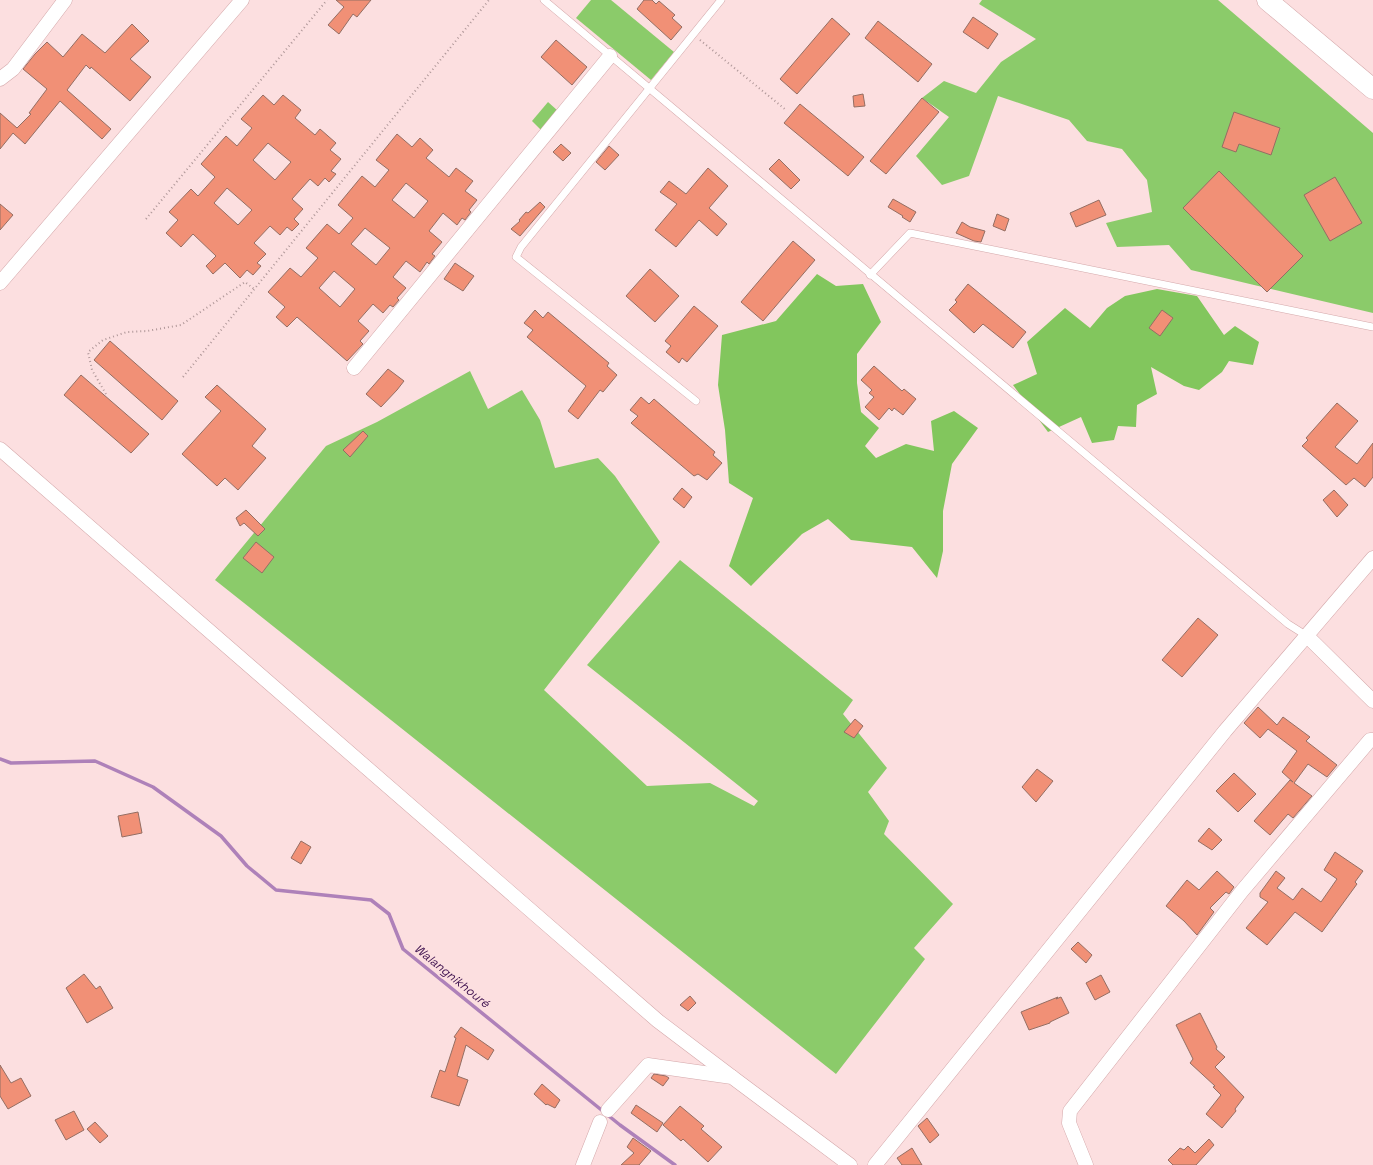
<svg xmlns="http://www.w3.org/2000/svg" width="1373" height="1165" font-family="'Space Grotesk',sans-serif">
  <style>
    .green { fill: #8bcb6a }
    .forest { fill: #82c65d }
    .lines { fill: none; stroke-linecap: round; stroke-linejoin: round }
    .stream { stroke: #ae81b9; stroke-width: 3.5 }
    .building { fill: #f19076; stroke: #946e63; fill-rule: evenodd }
    .lane-casing { stroke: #d4a8aa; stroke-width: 8 }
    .street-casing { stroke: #d4a8aa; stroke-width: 15 }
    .secondary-casing { stroke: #d4a8aa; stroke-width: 21 }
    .path { stroke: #af9798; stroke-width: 2; stroke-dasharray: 1 3; stroke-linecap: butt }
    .lane { stroke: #fff; stroke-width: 7 }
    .street { stroke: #fff; stroke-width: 14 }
    .secondary { stroke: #fff; stroke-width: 20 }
    .labels { text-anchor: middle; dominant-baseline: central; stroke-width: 4; stroke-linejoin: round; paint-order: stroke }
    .water-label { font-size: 12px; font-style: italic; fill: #3f124f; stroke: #fcdfe0 }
  </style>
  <rect width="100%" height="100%" fill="#fcdfe0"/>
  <g class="green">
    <polygon points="591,0 611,0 674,52 651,80 576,18"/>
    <polygon points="982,0 1218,0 1373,133 1373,313 1191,270 1169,245 1117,247 1106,223 1152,212 1147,180 1122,149 1087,141 1069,120 998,96 969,176 942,185 916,156 949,117 922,98 944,81 976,93 1001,62 1036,39 979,4"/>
    <polygon points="548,102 558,111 541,130 532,121"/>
    <polygon points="470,371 488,409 522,390 540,420 555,468 598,458 615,476 660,542 544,690 647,786 710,783 754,806 758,801 587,665 680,560 853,700 843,714 887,768 868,792 889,821 884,834 953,904 914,948 925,959 836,1074 215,580 326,446 377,422"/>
  </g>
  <g class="forest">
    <polygon points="817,274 836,286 863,284 881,322 857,354 857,383 861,412 879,428 865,446 876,458 906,444 934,451 931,421 954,411 978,428 952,464 943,511 943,551 937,578 912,547 851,540 828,519 802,534 751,586 729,566 753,498 729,483 725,430 718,385 722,335 776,321"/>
    <polygon points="1157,289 1197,296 1224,335 1235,326 1259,342 1253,365 1229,361 1222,372 1199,390 1184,386 1151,367 1157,394 1137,405 1136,427 1118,426 1114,440 1092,443 1081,417 1048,432 1013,385 1037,374 1027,342 1065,308 1090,328 1107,308 1125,296"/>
  </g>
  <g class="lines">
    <polyline class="stream" points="0,759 11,763 95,761 153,787 221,836 247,866 276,890 371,900 389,914 403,949 620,1125 675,1165"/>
  </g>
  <g class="building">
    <polygon points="336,0 371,0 357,17 353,14 339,34 328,25 344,7"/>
    <polygon points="644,0 652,0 656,4 659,1 675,15 672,18 682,27 671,40 637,9"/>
    <polygon points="973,17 998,34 988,49 963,32"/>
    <polygon points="832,18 850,34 797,94 780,79"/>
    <polygon points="878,21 932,64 918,82 865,38"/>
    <polygon points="132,24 149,41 130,59 151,77 130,101 91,67 90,69 86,65 67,90 111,129 102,139 60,101 25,144 13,133 0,149 0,113 17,128 31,114 29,113 47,89 23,69 35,54 47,42 63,57 82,34 105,53"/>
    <polygon points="556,40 587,67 572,85 541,57"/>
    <polygon points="863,94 865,106 854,107 853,96"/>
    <path d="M263,95L274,105L283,95L301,110L295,118L315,135L320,129L336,143L330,150L341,159L331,171L336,174L329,182L325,178L318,186L310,179L292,199L303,209L294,219L299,224L292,231L287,227L280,235L270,226L254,243L266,254L257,263L261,266L253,275L247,270L240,278L225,263L213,274L206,266L216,256L193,234L181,247L166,233L178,220L169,212L191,189L198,196L215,177L201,164L226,136L237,146L252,128L241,119ZM268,143L291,162L275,180L253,160ZM227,188L252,210L238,225L214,203Z"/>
    <polygon points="922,98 939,112 886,174 870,161"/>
    <polygon points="800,104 864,157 848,176 784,123"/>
    <polygon points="1234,112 1280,128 1271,155 1239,144 1236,152 1222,147"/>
    <path d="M397,134L412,147L420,138L433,150L426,158L449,177L456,168L473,181L465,191L477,200L469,210L471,212L465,220L462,218L457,225L443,213L429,231L442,242L432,254L435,256L429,264L427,262L420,272L406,261L393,277L406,288L397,298L399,300L393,307L390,305L383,313L373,304L358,321L369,331L360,341L363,344L347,361L297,317L287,327L276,317L285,307L268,292L290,268L301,277L318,258L306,248L327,224L339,234L353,218L338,205L362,176L375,187L389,170L376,160ZM406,183L428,201L414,218L392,200ZM365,228L390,248L376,265L351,244ZM334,271L355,289L340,307L319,288Z"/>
    <polygon points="561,144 571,153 563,161 553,152"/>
    <polygon points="609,146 619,155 605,170 596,162"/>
    <polygon points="779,159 800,180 791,189 769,169"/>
    <polygon points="708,168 728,186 709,208 727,224 717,236 699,220 676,247 655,230 677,204 660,192 669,181 686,194"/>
    <polygon points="1219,171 1303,256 1267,292 1183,208"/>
    <polygon points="1335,177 1362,223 1330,241 1304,195"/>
    <polygon points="893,199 916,212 910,222 902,217 903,216 888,207"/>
    <polygon points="1099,200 1106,215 1076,227 1070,213"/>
    <polygon points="540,202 545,207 520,236 511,229 520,221 519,220 526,212 528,213"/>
    <polygon points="0,204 13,215 0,230"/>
    <polygon points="997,214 1009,219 1005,231 993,226"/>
    <polygon points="962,222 970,227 985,231 981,242 974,241 956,233"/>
    <polygon points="793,241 815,260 763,321 741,302"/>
    <polygon points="455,263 474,276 463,291 444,279"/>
    <polygon points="650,269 679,296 655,322 626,296"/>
    <polygon points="968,284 1026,332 1013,348 983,324 974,333 949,310 957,302 955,300"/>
    <polygon points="694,306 718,326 687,362 682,358 679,363 666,352 671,346 665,341"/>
    <polygon points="535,310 543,318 548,312 609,363 607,366 617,375 603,392 600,390 578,419 568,411 586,386 527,337 533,330 524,323"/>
    <polygon points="1162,310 1173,318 1160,336 1149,328"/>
    <polygon points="110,341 178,401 162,420 94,360"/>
    <polygon points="874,366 902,391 904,389 916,399 903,415 894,408 892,411 889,408 879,420 865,407 874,397 869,393 872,390 861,380"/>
    <polygon points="388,369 404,381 397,390 381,407 366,394"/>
    <polygon points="81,375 149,434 131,453 64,395"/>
    <polygon points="217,385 266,429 252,446 266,458 238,490 225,478 217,486 182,454 221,411 205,397"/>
    <polygon points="641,397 649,404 654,399 715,452 713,455 722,463 707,480 698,474 694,476 631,423 638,416 630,410"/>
    <polygon points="1337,403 1358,421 1335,447 1357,464 1373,443 1373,477 1365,487 1354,478 1346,485 1302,446 1308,440 1306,438"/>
    <polygon points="363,431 368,436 350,457 343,450"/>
    <polygon points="682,488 692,497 684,508 673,499"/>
    <polygon points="1334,490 1348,505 1337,517 1323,500"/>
    <polygon points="246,510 265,529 258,536 244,523 240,526 236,518"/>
    <polygon points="256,542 274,557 262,573 243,558"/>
    <polygon points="1198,618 1218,635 1182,677 1162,660"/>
    <polygon points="1258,707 1277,725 1283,717 1310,737 1306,741 1337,765 1327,777 1308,764 1294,783 1312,796 1293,818 1288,814 1270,835 1254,821 1290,780 1293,782 1282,772 1297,751 1268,729 1260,738 1244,723"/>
    <polygon points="855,719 863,726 854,738 844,732"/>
    <polygon points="1037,769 1053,781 1036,802 1022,787"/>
    <polygon points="1234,773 1256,794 1238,812 1216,791"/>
    <polygon points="138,812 142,833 122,837 118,816"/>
    <polygon points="1209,828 1222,840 1212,850 1198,841"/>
    <polygon points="301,841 311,847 301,864 291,858"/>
    <polygon points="1335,852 1363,871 1355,882 1357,884 1322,932 1295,912 1267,945 1246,928 1268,902 1260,897 1260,893 1276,871 1285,878 1277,888 1293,900 1302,888 1321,902 1337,879 1324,870"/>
    <polygon points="1217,871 1234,887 1229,894 1226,892 1210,908 1214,912 1197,935 1184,921 1166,906 1187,880 1199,890"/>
    <polygon points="1078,942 1092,955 1086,963 1071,949"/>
    <polygon points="84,974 96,989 100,986 113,1008 87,1023 66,988"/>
    <polygon points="1101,975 1110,992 1095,1000 1086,983"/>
    <polygon points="690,996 696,1003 688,1011 680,1005"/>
    <polygon points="1058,997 1056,999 1061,997 1069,1013 1050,1022 1050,1023 1029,1030 1021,1012"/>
    <polygon points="1200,1013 1217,1047 1216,1049 1225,1057 1215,1067 1244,1097 1235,1109 1236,1111 1222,1128 1206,1114 1221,1095 1213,1087 1215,1086 1190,1063 1193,1059 1176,1025"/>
    <polygon points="461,1027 494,1050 488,1060 466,1045 457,1076 468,1080 459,1106 431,1097 440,1070 445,1072 456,1038 454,1037"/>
    <polygon points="0,1065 11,1083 21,1078 31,1096 8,1109 0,1096"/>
    <polygon points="654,1074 666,1076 669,1078 663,1086 651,1078"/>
    <polygon points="542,1084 560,1100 555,1108 547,1104 546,1105 534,1094"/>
    <polygon points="636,1105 663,1123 657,1132 631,1113"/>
    <polygon points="680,1106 704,1126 701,1129 722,1147 708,1162 683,1139 681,1141 663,1125"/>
    <polygon points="74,1111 84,1130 66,1140 55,1120"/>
    <polygon points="927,1118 939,1135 930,1143 918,1126"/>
    <polygon points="95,1122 108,1136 100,1143 87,1129"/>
    <polygon points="633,1138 651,1151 639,1165 621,1165 634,1153 627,1147"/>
    <polygon points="1209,1139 1214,1145 1196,1165 1173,1165 1168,1160 1180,1148 1184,1150 1188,1146 1195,1153"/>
    <polygon points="912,1148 922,1165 902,1165 897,1158"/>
  </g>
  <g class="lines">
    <g class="lane-casing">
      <g id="lane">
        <polyline points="544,0 1288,624 1307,636"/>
        <polyline points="870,275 910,233 1373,327"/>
        <polyline points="696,401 516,257 521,247 721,0"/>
      </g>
    </g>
    <g class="street-casing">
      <g id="street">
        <polyline points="0,79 13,69 65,0"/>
        <polyline points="0,283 242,0"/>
        <polyline points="354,368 610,56"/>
        <polyline points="0,449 658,1021 732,1077"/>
        <polyline points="1307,636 1373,701"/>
        <polyline points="608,1110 648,1065 732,1077 850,1165"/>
        <polyline points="583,1165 600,1122"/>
        <polyline points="875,1165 1225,731 1373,558"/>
        <polyline points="1086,1165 1069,1123 1070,1111 1242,891 1370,740 1373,740"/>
      </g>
    </g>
    <g class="secondary-casing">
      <polyline id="secondary" points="1267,0 1373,89"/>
    </g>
    <g class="path">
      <polyline points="700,40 786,110"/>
      <polyline points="146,219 327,0"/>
      <polyline points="183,377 489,0"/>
      <polyline points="106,394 92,370 88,352 103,340 127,332 147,331 181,325 245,282 254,289"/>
    </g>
    <use href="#lane" class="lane"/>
    <use href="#street" class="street"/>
    <use href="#secondary" class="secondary"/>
  </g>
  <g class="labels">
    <g class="water-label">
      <text transform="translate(452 976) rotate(39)">Walangnikhouré</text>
    </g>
  </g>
</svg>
